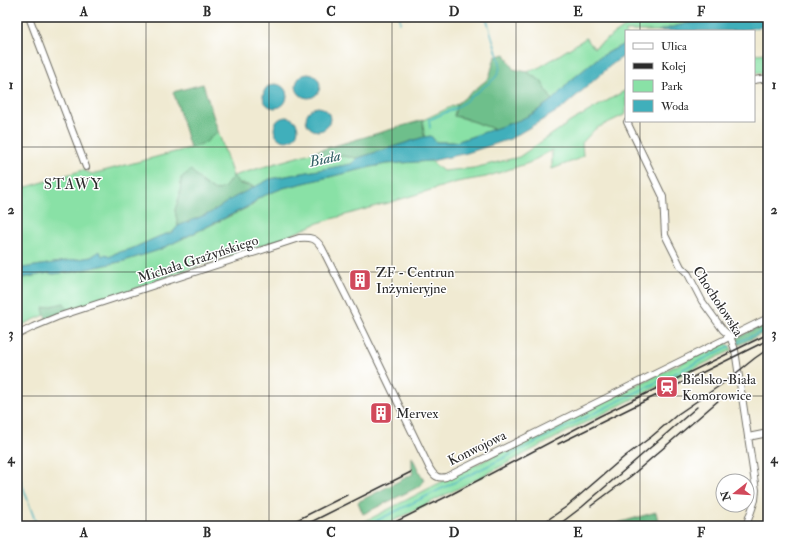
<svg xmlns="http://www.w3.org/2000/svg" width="785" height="543" font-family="'IM FELL Double Pica',serif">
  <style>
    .green { fill: #89e1a6; stroke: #5a8668 }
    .forest { fill: #6ebf8b; stroke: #4c755b }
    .water { fill: #40afbb; stroke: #366d73 }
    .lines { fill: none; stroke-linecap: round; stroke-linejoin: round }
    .stream { stroke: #40afbb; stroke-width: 1.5 }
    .minor-casing { stroke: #706e65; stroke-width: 8 }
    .minor { stroke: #fff; stroke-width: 6 }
    .rail { stroke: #2b2b2b; stroke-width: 1.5 }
    .grid { fill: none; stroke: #2b2b2b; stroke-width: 1; stroke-opacity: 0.55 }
    .labels { text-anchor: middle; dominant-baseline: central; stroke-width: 3; stroke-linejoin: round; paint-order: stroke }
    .street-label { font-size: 14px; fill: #2b2b2b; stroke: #fff }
    .poi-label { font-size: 14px; fill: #2b2b2b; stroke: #fff; text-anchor: start }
    .water-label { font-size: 15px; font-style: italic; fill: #336065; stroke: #fff }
    .neighbourhood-label { font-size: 15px; letter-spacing: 1px; fill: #2b2b2b; stroke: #fff }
    .neatline { fill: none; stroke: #2b2b2b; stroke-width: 1.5 }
    .grid-label { font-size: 13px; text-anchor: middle; font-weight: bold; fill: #2b2b2b }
  </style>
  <rect width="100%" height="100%" fill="#fff"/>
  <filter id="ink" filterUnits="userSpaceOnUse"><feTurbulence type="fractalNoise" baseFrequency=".025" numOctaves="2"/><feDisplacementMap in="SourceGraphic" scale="8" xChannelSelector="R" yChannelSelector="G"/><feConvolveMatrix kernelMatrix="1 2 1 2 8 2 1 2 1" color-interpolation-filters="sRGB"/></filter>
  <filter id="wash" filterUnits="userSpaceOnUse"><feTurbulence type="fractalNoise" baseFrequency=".012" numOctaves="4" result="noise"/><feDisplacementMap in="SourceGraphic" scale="16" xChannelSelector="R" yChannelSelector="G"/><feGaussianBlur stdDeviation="0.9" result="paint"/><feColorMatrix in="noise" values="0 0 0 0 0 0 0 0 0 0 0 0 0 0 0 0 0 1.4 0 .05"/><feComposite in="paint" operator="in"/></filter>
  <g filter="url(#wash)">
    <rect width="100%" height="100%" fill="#f0ead2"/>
    <g class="green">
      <polygon points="647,17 748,17 688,23 658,31 626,31 626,43 598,58 570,81 563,89 552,100 541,81 527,72 540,67 586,38 594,48 626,26"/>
      <polygon points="768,53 768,73 754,73 754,54"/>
      <polygon points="626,90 626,114 595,129 582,143 583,156 576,160 552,169 552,150 529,163 486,177 457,182 385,204 383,204 318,223 279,240 183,271 129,291 68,311 43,308 45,315 24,324 17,329 17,279 49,273 53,274 73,272 124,261 159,250 253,205 258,198 283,188 371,167 386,164 431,161 443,171 474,168 519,157 570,122"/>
      <polygon points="457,104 454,116 463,118 494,129 456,142 435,142 431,136 424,137 423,120"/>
      <polygon points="218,131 233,176 317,151 322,158 341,156 358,158 351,164 270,179 256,187 240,183 215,191 203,183 191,171 181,178 180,195 175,210 178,226 173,232 160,236 131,249 116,253 109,257 102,256 100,251 91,257 17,269 17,190 83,170 92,174 190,148 205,143"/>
      <path d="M722,343C728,343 729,344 732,350L574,428L481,477L383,526H356L447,479Z"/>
    </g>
    <g class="forest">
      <polygon points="505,54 513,69 527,72 541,81 552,100 534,113 520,120 494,129 464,118 454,116 457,104 489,78 495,57"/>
      <polygon points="203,84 218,131 205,143 190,148 176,100 173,92"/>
      <polygon points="423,120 424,137 358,158 341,156 322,158 317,151"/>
      <polygon points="191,170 203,183 215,191 224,188 233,176 240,184 256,187 235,197 210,213 178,226 175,210 180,195 181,178"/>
      <polygon points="64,303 68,311 46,319 43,308"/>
      <polygon points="768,322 768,331 739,345 737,338"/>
      <polygon points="412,457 424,481 420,486 363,514 358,502 413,474 412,471"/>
      <polygon points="656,512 659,526 619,526 618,523"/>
    </g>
    <g class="water">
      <polygon points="748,17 768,17 768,26 738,31 658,31 688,23"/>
      <polygon points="626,43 626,55 618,60 610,66 582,91 561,109 510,139 467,153 431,161 386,164 371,167 283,188 258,198 253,204 159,250 124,261 73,272 53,274 49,273 17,279 17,269 91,257 100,251 102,256 106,254 109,257 116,253 131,249 160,236 173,232 178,226 210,213 235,197 270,179 351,164 358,158 424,137 431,136 436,142 456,142 520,120 534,113 552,100 563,89 570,81 598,58"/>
      <circle cx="308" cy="86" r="12"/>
      <circle cx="275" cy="96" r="12"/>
      <circle cx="318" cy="119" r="12"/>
      <circle cx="286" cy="129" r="12"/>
    </g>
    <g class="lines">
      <g class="stream">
        <polyline points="400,17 400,23"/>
        <polyline points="429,118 430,128"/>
        <path d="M431,119L458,107L494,79C499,74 500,70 500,63L486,17"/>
        <polyline points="738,342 768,329"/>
        <polyline points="17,470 37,526"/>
        <polyline points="366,526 730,346"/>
      </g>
    </g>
  </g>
  <g filter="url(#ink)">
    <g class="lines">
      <g class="minor-casing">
        <g id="minor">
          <polyline points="29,17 86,167"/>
          <polyline points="754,80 768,78"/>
          <polyline points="629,121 627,122 663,197 665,235 681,267 688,274 702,301 723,330 730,336 735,350 756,490 755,500 746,526"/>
          <path d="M17,335L33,327L57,317L299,238C311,237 316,238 322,248L356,316L430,469C434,476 438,479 446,477L768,318"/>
          <polyline points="748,437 768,433"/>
        </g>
      </g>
      <use href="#minor" class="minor"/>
      <g class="rail">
        <polyline points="558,444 768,340"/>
        <polyline points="591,506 631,476 719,400"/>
        <polyline points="285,526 347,495"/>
        <polyline points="303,526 411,472"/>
        <polyline points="387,526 452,494 600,416 768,334"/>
        <polyline points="539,526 566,507 624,457 651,437 678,414 725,382 755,358 768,349"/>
        <polyline points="557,526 582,507 697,407"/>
      </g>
    </g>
  </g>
  <path class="grid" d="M146,17V526M269,17V526M392,17V526M516,17V526M640,17V31M640,121V526M17,147H768M17,272H768M17,396H768"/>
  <defs>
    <g id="building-square" transform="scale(1.15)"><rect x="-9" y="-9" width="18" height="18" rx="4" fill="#d1495b" stroke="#fff"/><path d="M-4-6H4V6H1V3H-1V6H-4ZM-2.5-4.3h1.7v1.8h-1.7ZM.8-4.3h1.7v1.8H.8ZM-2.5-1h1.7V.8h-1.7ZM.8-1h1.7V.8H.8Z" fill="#fff"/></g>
    <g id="station-square" transform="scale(1.15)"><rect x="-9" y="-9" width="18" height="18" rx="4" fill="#d1495b" stroke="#fff"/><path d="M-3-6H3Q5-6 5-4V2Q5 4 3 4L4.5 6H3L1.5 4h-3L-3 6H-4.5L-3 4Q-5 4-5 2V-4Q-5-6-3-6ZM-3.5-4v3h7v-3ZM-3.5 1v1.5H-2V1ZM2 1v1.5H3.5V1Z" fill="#fff"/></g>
  </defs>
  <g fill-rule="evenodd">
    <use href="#building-square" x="360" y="280"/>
    <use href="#station-square" x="667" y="387"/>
    <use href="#building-square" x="381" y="413"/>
  </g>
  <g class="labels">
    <g class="street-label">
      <text transform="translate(198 259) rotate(-18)">Michała Grażyńskiego</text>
      <text transform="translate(718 301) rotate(57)">Chochołowska</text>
      <text transform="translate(477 448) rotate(-26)">Konwojowa</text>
    </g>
    <g class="poi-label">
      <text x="376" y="272">ZF - Centrun<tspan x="376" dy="16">Inżynieryjne</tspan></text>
      <text x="682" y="379">Bielsko-Biała<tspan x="682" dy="16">Komorowice</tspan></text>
      <text x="396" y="413">Mervex</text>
    </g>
    <g class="water-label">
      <text transform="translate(325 159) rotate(-12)">Biała</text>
    </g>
    <g class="neighbourhood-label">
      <text x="73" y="184">STAWY</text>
    </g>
  </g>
  <rect width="785" height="543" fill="none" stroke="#fff" stroke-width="44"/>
  <rect x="625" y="30" width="130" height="92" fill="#ffffff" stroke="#aaaaaa"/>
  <rect x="633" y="43" width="20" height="6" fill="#ffffff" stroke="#aaaaaa"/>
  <text x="661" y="50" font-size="12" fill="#2b2b2b">Ulica</text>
  <rect x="633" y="63" width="20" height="6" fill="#2b2b2b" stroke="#aaaaaa"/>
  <text x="661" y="70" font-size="12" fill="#2b2b2b">Kolej</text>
  <rect x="633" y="80" width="20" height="12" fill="#89e1a6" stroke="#aaaaaa"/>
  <text x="661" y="90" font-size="12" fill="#2b2b2b">Park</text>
  <rect x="633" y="100" width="20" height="12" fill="#40afbb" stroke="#aaaaaa"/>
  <text x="661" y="110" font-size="12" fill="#2b2b2b">Woda</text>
  <g transform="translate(735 493) rotate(253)"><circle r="19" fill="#ffffff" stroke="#aaaaaa"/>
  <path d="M0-3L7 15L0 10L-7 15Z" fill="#d1495b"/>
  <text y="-6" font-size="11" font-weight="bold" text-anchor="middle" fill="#2b2b2b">N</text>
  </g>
  <rect x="22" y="22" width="741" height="499" class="neatline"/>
  <g class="grid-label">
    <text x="84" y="16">A</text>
    <text x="207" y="16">B</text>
    <text x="331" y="16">C</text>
    <text x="454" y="16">D</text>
    <text x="578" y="16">E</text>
    <text x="701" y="16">F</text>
    <text x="11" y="89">1</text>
    <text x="774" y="89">1</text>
    <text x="11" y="214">2</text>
    <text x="774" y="214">2</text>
    <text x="11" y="338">3</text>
    <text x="774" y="338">3</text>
    <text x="11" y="463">4</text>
    <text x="774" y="463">4</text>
    <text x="84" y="537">A</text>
    <text x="207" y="537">B</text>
    <text x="331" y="537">C</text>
    <text x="454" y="537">D</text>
    <text x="578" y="537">E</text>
    <text x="701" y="537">F</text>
  </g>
</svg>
